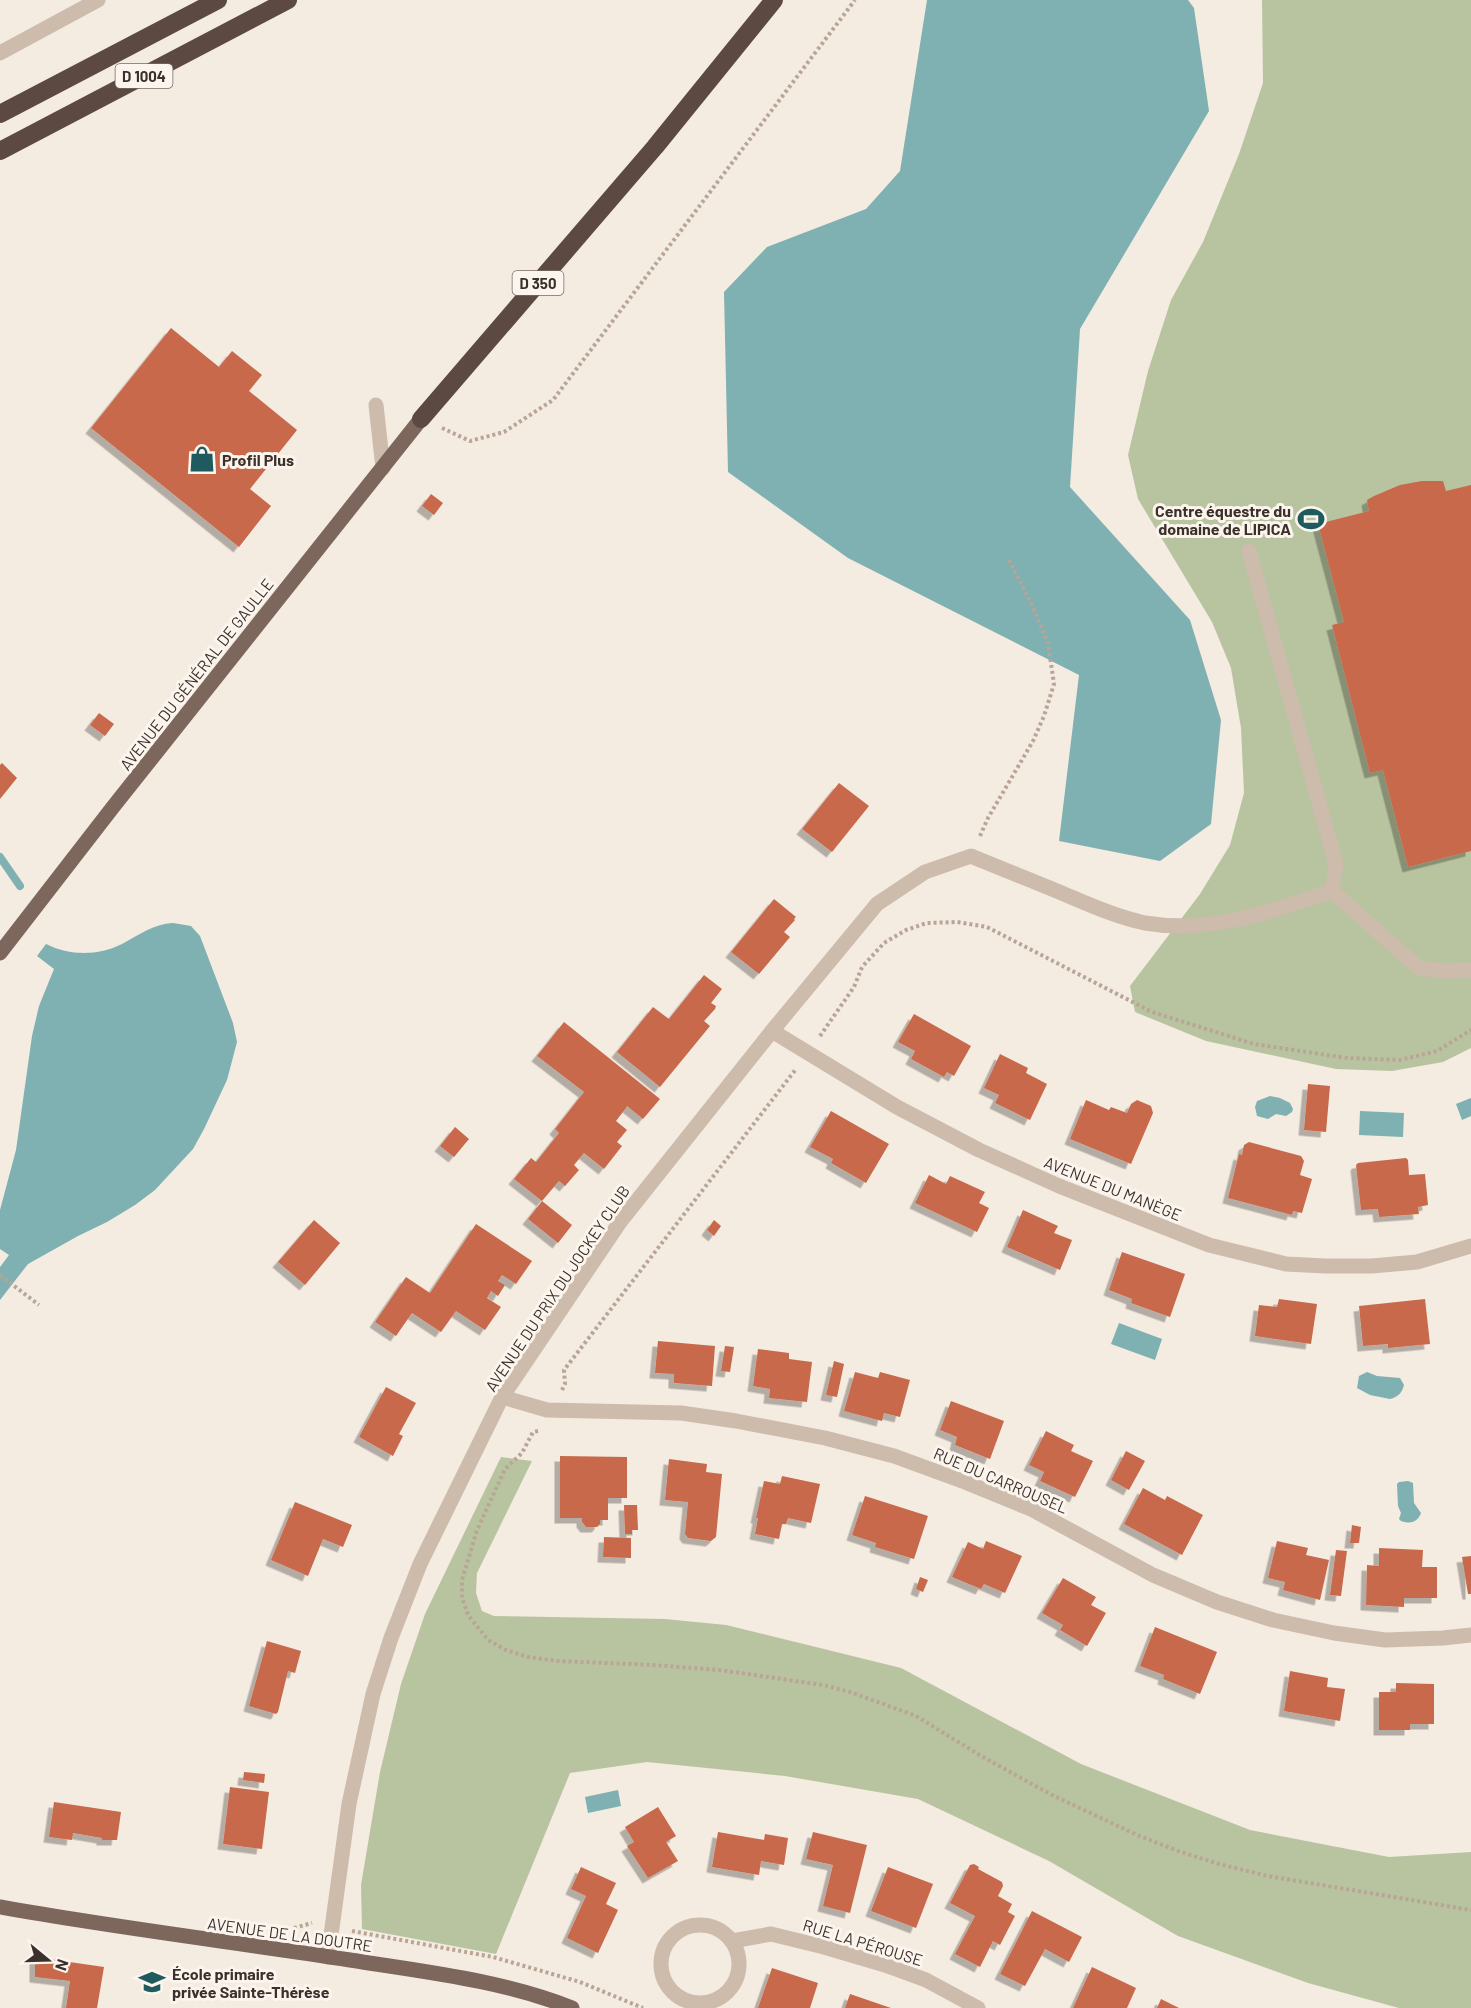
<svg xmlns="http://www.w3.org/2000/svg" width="1471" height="2008" font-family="Barlow,sans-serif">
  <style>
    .green { fill: #b8c4a0 }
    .water { fill: #7fb0b2 }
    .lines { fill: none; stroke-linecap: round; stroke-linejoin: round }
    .stream { stroke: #7fb0b2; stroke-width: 8 }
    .building { fill: #c8694b; filter: url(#shadow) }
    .path { stroke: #b9a596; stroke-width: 4; stroke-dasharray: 3 3; stroke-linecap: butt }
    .minor { stroke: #cdbbac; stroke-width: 15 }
    .major { stroke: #7d675c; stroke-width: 15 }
    .highway { stroke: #5c4a42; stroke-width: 18 }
    .labels { text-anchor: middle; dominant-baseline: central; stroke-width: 6; stroke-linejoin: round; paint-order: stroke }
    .shield { fill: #fbf5ee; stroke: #756b66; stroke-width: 1.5 }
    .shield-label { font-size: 15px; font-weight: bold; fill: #3b302b }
    .poi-label { font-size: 16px; font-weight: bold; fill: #3b302b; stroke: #fbf5ee; text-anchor: start }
    .street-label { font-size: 16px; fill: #3b302b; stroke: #fbf5ee }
  </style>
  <defs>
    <filter id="shadow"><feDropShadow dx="-5.5" dy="5.5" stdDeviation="0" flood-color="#0004"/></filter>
  </defs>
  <rect width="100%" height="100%" fill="#f4ebe1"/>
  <g class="green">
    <polygon points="1262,0 1471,0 1471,1048 1443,1062 1392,1071 1336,1069 1206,1041 1135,1012 1130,986 1200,894 1230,845 1244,793 1241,728 1231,668 1212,622 1138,499 1128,455 1148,371 1171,300 1203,242 1239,154 1263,83"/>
    <polygon points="501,1457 532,1461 477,1573 476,1593 482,1611 494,1616 665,1619 726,1625 901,1668 1081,1764 1250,1830 1389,1857 1471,1852 1471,2008 1399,2008 1308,1983 1178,1936 1049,1861 918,1799 785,1776 647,1762 570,1773 496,1954 362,1929 361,1885 380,1772 401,1684 425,1614"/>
  </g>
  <g class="water">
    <polygon points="927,0 1188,0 1194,8 1209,111 1080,329 1070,487 1190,620 1221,720 1211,824 1160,861 1059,841 1079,675 848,558 728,472 724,292 767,247 866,209 900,171"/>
    <path d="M173,923L191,926L200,936L233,1023L237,1042L227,1080L204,1129L193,1149L155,1190L135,1205L107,1222L78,1236L28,1264L0,1300V1267L9,1255L0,1249V1210L16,1150L32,1036L39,1006L54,969L37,956L46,944C70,956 98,956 122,944C139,935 153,924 173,923Z"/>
    <polygon points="1270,1096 1280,1098 1290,1103 1293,1109 1292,1112 1286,1116 1276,1114 1268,1119 1257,1116 1255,1107 1257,1101"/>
    <polygon points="1471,1098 1471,1116 1462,1120 1456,1104"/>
    <polygon points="1360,1111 1404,1113 1403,1137 1359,1135"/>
    <polygon points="1119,1323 1162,1339 1155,1360 1111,1344"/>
    <path d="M1367,1372L1377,1376L1400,1378L1404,1385C1402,1393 1398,1397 1390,1399L1370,1395L1357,1388L1359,1376Z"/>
    <path d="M1408,1481L1413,1483L1414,1503L1421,1513C1417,1523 1410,1524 1401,1521L1399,1519L1401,1513L1398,1506L1397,1484L1399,1482Z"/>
    <polygon points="618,1790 621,1806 588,1813 585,1797"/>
  </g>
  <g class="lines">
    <polyline class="stream" points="0,857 20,886"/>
  </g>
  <g class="building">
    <polygon points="171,328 219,367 232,351 262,375 249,391 297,430 250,489 271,506 239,547 91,428"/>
    <polygon points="1422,481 1443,481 1446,491 1471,485 1471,851 1408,867 1383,770 1370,773 1332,625 1344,622 1318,524 1369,511 1367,500 1374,496 1400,485"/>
    <polygon points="431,494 443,503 434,515 422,506"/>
    <polygon points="99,713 114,724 105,736 90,725"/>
    <polygon points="2,763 17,778 0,799 0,765"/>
    <polygon points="839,783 869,806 832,852 802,829"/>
    <polygon points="774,899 796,917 794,919 795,920 784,932 790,937 759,974 731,952"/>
    <polygon points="704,975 722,989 711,1003 716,1006 715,1009 704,1021 710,1026 660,1087 617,1052 653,1007 669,1019"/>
    <polygon points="914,1014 971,1046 954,1076 947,1072 944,1077 911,1059 915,1051 898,1042"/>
    <polygon points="564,1022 660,1099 643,1119 627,1106 626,1108 616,1121 627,1130 617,1142 622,1146 604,1169 584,1153 574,1165 579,1170 565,1186 559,1181 542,1201 514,1179 531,1158 536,1162 559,1133 555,1129 584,1092 537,1056"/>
    <polygon points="1000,1054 1028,1068 1026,1073 1047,1084 1030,1120 995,1103 999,1095 984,1088"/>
    <polygon points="1308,1084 1330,1086 1326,1132 1304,1130"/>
    <polygon points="1086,1100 1109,1110 1111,1107 1127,1113 1131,1104 1137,1100 1151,1106 1153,1113 1131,1164 1070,1139"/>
    <polygon points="831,1111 889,1144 866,1183 831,1163 833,1159 810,1147"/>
    <polygon points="455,1127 469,1139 454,1157 440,1146"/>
    <polygon points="1249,1142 1301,1156 1304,1161 1300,1175 1312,1179 1302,1213 1293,1211 1292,1215 1228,1198 1239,1154 1242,1155 1244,1145"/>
    <polygon points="1406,1158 1408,1160 1409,1175 1425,1174 1428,1205 1418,1207 1419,1214 1379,1217 1378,1209 1361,1210 1356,1165 1358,1163"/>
    <polygon points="929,1175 946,1184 950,1176 985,1192 979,1203 989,1208 977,1232 915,1203"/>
    <polygon points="542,1201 572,1225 558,1243 528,1219"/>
    <polygon points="1023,1210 1058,1226 1054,1233 1072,1240 1060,1270 1007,1247"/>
    <polygon points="314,1220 340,1243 305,1285 278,1262"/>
    <polygon points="714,1220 721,1226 714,1236 707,1230"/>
    <polygon points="476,1224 532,1261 516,1284 502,1275 498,1281 505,1285 498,1296 491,1291 487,1298 501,1307 485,1330 456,1311 441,1332 412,1313 396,1336 375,1322 406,1277 430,1293"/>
    <polygon points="1122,1252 1185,1274 1170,1317 1131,1303 1132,1299 1109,1290"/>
    <polygon points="1279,1299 1317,1304 1311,1344 1255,1336 1259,1305 1277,1307"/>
    <polygon points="1425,1299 1430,1344 1388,1348 1388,1344 1363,1346 1359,1306"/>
    <polygon points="658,1341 715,1346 712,1386 674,1383 674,1374 655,1373"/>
    <polygon points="725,1346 734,1347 730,1372 721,1371"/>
    <polygon points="758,1349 789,1353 789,1359 812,1362 807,1402 769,1398 770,1389 753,1386"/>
    <polygon points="834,1361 844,1364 837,1397 826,1395"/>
    <polygon points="855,1372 878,1378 880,1372 910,1380 900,1417 884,1413 882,1421 844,1411"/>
    <polygon points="386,1387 416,1403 399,1434 403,1436 393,1456 359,1437"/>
    <polygon points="951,1401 1004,1421 990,1459 955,1445 957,1437 940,1430"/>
    <polygon points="1046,1431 1074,1445 1071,1451 1093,1461 1075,1497 1040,1481 1044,1472 1029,1465"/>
    <polygon points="1126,1451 1145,1461 1129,1490 1111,1480"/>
    <polygon points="560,1456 627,1457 627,1498 608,1498 608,1520 600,1520 600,1524 597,1527 586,1527 582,1522 582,1518 560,1518"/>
    <polygon points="669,1459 707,1464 706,1472 722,1474 716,1537 711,1541 688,1538 685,1534 688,1502 665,1500"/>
    <polygon points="782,1476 820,1484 811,1523 788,1518 786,1524 782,1524 779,1539 755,1534 758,1518 756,1518 764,1481 780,1484"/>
    <polygon points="1143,1488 1165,1500 1167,1496 1203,1515 1182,1555 1124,1524"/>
    <polygon points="865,1496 928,1516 914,1559 875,1547 876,1543 852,1535"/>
    <polygon points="295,1502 352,1525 343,1547 323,1539 308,1576 271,1560"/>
    <polygon points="624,1505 637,1505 638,1530 632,1530 632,1534 625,1534"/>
    <polygon points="1352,1525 1361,1527 1359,1543 1350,1543"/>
    <polygon points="604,1537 631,1538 631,1558 603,1557"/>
    <polygon points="986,1541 1022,1556 1005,1593 984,1584 981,1589 952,1577 968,1542 983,1549"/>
    <polygon points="1277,1541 1308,1548 1306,1555 1329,1560 1320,1600 1283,1590 1285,1582 1268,1578"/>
    <polygon points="1379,1548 1423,1550 1422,1567 1437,1567 1437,1598 1404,1598 1404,1607 1366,1605 1367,1565 1379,1566"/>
    <polygon points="1336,1550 1347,1551 1341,1596 1330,1595"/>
    <polygon points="1471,1556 1471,1594 1468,1594 1462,1557"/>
    <polygon points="920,1577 928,1580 923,1592 916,1589"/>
    <polygon points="1063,1578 1096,1597 1091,1605 1106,1613 1087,1646 1060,1630 1063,1625 1042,1613"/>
    <polygon points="1155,1627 1217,1652 1200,1694 1163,1679 1164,1675 1140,1666"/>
    <polygon points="267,1641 301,1651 295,1673 288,1671 278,1712 276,1714 249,1706"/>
    <polygon points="1290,1671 1328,1678 1327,1687 1345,1689 1340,1721 1284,1711"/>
    <polygon points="1396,1683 1434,1684 1434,1724 1410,1724 1410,1730 1379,1730 1379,1692 1396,1692"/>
    <polygon points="244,1772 265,1774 264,1783 243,1780"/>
    <polygon points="230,1787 269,1792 262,1849 223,1844"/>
    <polygon points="54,1802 121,1812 117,1840 102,1840 102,1838 73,1833 72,1840 49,1837"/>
    <polygon points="658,1807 676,1836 666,1842 678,1861 648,1878 627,1846 634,1842 625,1827"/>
    <polygon points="718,1832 764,1840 765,1834 788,1838 784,1865 761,1861 759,1875 712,1867"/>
    <polygon points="813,1832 867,1845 850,1913 823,1906 833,1865 806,1859"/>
    <polygon points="974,1864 979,1867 978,1869 1002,1882 1003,1886 998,1896 1012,1904 1008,1912 1015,1916 1000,1945 993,1941 980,1967 955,1954 975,1916 950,1903 970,1865"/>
    <polygon points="581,1867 616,1883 606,1904 618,1910 598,1953 567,1938 586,1896 571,1889"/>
    <polygon points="888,1867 933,1884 916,1928 871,1911"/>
    <polygon points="1032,1911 1082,1937 1069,1962 1045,1949 1025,1986 1000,1974"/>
    <polygon points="35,1957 104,1967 97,2008 66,2008 70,1981 35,1977"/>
    <polygon points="1092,1967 1136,1988 1127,2008 1073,2008"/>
    <polygon points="772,1968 818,1983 810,2008 758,2008"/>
    <polygon points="850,1994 891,2008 845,2008"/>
    <polygon points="1161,1999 1179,2008 1157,2008"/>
  </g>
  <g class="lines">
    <g class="path">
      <polyline points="442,428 470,441 504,432 553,400 855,0"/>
      <polyline points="980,836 988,818 1033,741 1044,716 1054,684 1048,643 1032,605 1009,560"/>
      <polyline points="820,1036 854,987 862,967 884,943 906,930 927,923 957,922 987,927 1152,1012 1254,1044 1347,1058 1400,1060 1437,1051 1471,1030"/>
      <polyline points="0,1275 39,1305"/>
      <polyline points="562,1390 565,1384 564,1370 796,1069"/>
      <polyline points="538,1431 533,1432 522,1453 505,1469 477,1530 462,1580 462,1598 468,1615 488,1640 506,1650 528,1657 558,1661 653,1665 720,1670 823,1685 850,1692 916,1716 981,1756 1052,1795 1137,1835 1178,1851 1219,1864 1268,1876 1471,1910"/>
      <polyline points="294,1928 312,1923"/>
      <polyline points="352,1931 493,1957 580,1982 643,2008"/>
    </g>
    <g class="minor">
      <polyline points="0,53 98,0"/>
      <polyline points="376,405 383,468"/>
      <polyline points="1249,551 1336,864 1332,891"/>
      <polyline points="772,1031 897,1107 979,1150 1059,1186 1209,1245 1286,1264 1325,1266 1372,1266 1417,1262 1471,1246"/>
      <polyline points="502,1397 547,1410 681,1413 736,1421 825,1438 894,1456 965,1482 1031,1509 1153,1575 1217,1602 1273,1620 1334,1633 1385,1640 1443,1638 1471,1635"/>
      <circle cx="700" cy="1964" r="39"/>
      <polyline points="732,1941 771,1934 824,1947 885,1965 926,1980 978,2008"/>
      <path d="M328,1957L349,1804L373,1694L391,1638L420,1564L502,1397L620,1222L772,1031L877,904L925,872L971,856C1002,869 1033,881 1064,894C1090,905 1117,917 1145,923C1209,934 1274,911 1332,891L1419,968L1443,971L1471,970"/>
    </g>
    <g class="major">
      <polyline points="0,953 113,807 421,419"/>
      <path d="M0,1907C116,1928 234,1942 350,1960C425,1972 501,1980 572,2008"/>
    </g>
    <g class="highway">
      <polyline points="0,114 218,0"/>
      <polyline points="0,151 288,0"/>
      <polyline points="421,419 655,147 774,0"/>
    </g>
  </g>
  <defs>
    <g id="shop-bare" transform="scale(2.07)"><path d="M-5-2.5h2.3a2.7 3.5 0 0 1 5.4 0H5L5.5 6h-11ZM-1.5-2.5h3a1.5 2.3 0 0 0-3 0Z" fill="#1f5a5e" stroke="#fbf5ee" stroke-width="2.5" paint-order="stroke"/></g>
    <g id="stadium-bare" transform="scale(2.07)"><path d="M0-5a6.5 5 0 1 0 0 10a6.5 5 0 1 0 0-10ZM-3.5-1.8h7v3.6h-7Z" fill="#1f5a5e" stroke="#fbf5ee" stroke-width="2.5" paint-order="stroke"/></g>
    <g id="school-bare" transform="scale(2.07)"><path d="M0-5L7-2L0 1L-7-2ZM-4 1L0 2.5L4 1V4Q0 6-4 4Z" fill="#1f5a5e" stroke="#fbf5ee" stroke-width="2.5" paint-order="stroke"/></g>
  </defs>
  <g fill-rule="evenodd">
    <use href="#shop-bare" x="202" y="459"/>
    <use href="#stadium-bare" x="1311" y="519"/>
    <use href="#school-bare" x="152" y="1982"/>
  </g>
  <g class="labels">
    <g class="shield">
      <rect x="115.5" y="64" width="57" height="24" rx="4.5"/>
      <rect x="512.5" y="271" width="51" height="24" rx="4.5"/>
    </g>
    <g class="shield-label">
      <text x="144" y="76">D 1004</text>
      <text x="538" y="283">D 350</text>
    </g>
    <g class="poi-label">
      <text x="222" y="459">Profil Plus</text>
      <text x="1291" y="510" text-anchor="end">Centre équestre du<tspan x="1291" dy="18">domaine de LIPICA</tspan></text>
      <text x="172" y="1973">École primaire<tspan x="172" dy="18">privée Sainte-Thérèse</tspan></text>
    </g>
    <g class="street-label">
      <text transform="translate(196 674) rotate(-52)">AVENUE DU GÉNÉRAL DE GAULLE</text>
      <text transform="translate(1113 1188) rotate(22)">AVENUE DU MANÈGE</text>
      <text transform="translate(557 1288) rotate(-56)">AVENUE DU PRIX DU JOCKEY CLUB</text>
      <text transform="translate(1001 1480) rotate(23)">RUE DU CARROUSEL</text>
      <text transform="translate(290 1934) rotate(8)">AVENUE DE LA DOUTRE</text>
      <text transform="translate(863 1942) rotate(17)">RUE LA PÉROUSE</text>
    </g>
  </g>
  <g transform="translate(48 1960) rotate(109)" stroke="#fbf5ee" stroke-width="4.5" paint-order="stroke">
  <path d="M0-4.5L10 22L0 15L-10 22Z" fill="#3b302b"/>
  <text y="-9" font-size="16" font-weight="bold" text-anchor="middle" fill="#3b302b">N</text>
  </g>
</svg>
